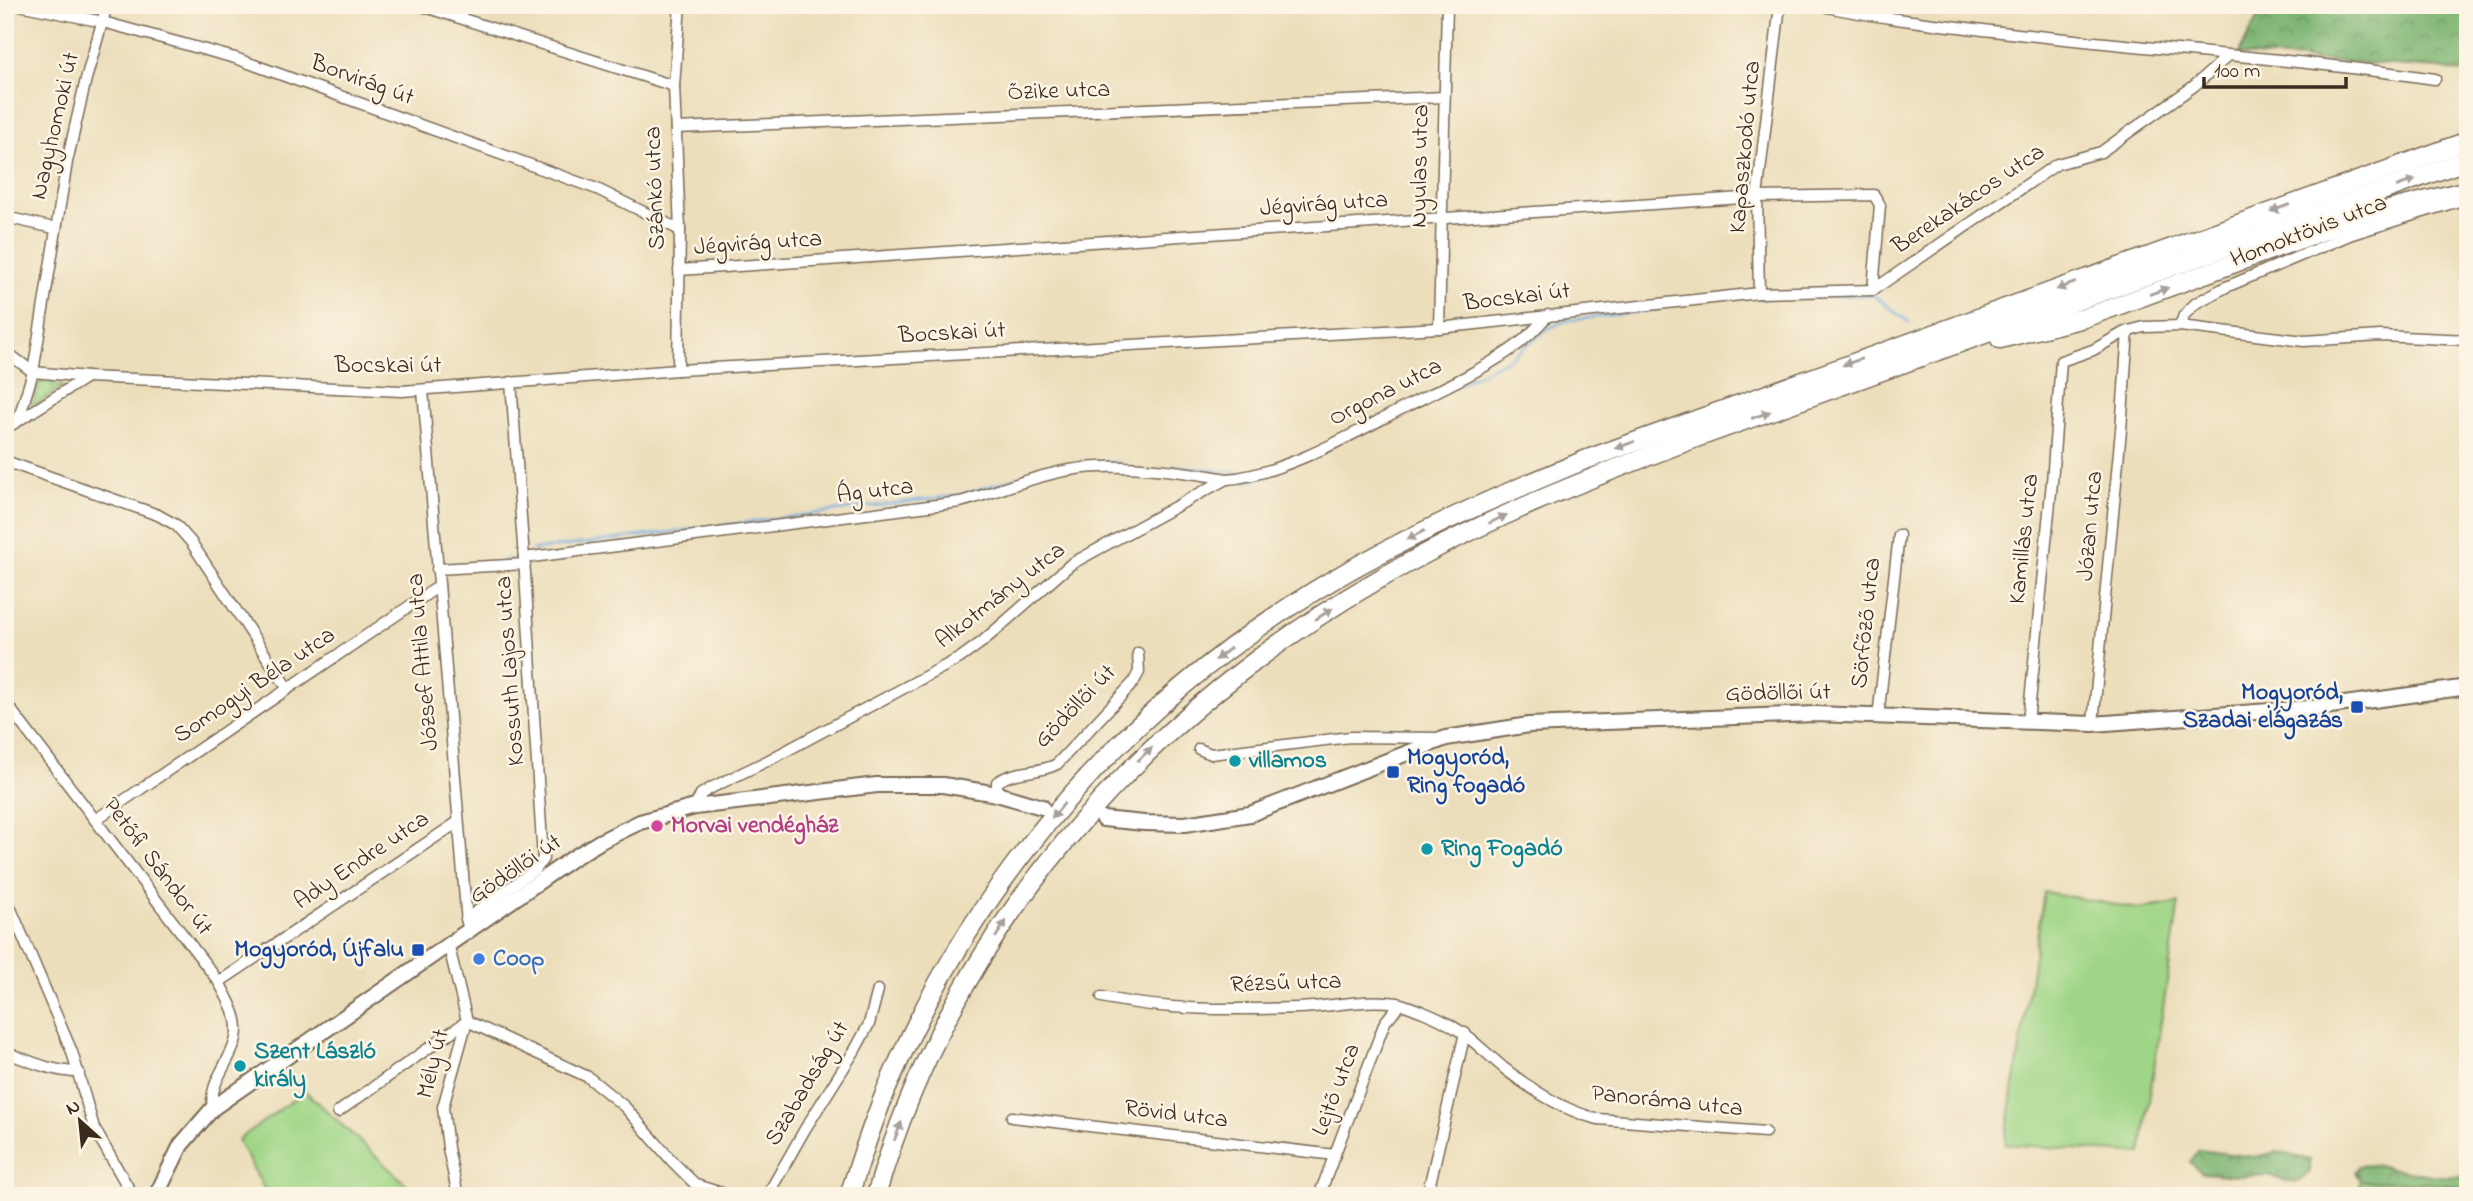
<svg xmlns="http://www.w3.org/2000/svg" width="2473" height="1201" font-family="'Indie Flower',sans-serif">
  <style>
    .grass { fill: url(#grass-dots); stroke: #6d8052; stroke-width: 2 }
    .forest { fill: url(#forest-crowns); stroke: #5d7048; stroke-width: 2 }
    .garden { fill: #9fd586; stroke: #6d8052; stroke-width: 2 }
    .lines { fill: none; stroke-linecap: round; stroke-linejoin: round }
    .stream { stroke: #6aaadd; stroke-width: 2.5 }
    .street-casing { stroke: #796955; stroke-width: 13 }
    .secondary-casing { stroke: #796955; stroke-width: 18 }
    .highway-casing { stroke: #796955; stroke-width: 21 }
    .street { stroke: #fff; stroke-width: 10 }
    .secondary { stroke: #fff; stroke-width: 14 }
    .highway { stroke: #fff; stroke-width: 18 }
    .oneway { fill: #a79f9a }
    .transit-dot { fill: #1a4fb4; stroke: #fcf5e5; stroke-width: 2.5 }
    .culture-dot { fill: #0f9aa8; stroke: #fcf5e5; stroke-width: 2.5 }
    .hotel-dot { fill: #d1479c; stroke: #fcf5e5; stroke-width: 2.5 }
    .shop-dot { fill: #3f7fe0; stroke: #fcf5e5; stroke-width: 2.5 }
    .labels { text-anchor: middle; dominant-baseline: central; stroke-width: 5; stroke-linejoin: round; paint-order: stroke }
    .street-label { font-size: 24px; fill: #3b2a1e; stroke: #fcf5e5 }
    .transit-label { font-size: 24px; font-weight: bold; fill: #164399; stroke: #fcf5e5; text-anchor: end }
    .culture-label { font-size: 24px; font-weight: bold; fill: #0d838f; stroke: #fcf5e5; text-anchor: start }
    .hotel-label { font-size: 24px; font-weight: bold; fill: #b23c85; stroke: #fcf5e5; text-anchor: start }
    .shop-label { font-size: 24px; font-weight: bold; fill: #366cbe; stroke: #fcf5e5; text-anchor: start }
  </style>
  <defs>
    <pattern id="grass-dots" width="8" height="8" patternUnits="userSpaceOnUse" patternTransform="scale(1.75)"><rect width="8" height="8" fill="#9fd586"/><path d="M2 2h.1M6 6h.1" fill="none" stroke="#8ab773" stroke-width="1.8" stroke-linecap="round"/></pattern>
    <pattern id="forest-crowns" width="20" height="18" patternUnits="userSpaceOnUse" patternTransform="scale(1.75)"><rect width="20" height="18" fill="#7fb673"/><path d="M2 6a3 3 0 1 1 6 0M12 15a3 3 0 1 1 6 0" fill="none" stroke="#69945e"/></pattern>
  </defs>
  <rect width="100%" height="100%" fill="#fcf5e5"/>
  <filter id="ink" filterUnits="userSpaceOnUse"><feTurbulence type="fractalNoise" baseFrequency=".0143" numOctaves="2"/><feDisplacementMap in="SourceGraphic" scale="14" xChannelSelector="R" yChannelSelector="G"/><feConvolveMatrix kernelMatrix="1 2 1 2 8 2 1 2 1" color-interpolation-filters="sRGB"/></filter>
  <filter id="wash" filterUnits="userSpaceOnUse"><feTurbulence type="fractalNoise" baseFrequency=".00686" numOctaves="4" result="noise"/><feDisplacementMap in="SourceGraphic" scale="28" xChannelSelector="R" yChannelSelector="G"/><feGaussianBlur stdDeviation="1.57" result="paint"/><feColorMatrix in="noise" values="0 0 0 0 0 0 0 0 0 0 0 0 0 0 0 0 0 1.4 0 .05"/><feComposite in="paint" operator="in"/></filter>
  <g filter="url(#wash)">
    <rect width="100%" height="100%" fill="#ecdebb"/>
    <g class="grass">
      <polygon points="40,380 63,386 31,409"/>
      <polygon points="2360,1181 2432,1183 2468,1188 2468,1195 2425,1190 2425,1196 2397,1196 2398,1188 2359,1186"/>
    </g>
    <g class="forest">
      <polygon points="2264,5 2468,5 2468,74 2440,68 2238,55"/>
      <polygon points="2199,1150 2254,1157 2278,1152 2310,1160 2310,1172 2298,1182 2282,1180 2269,1175 2236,1176 2202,1173 2190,1162"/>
      <path d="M2375,1165C2406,1170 2436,1179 2468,1176V1188L2432,1183L2360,1181L2355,1172L2359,1166Z"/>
    </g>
    <g class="garden">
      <polygon points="2044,892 2139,909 2179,903 2141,1154 2005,1144"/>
      <polygon points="305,1091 419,1196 268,1196 238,1140"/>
    </g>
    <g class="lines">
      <g class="stream">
        <polyline points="1756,298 1873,295 1909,322"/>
        <polyline points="1389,421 1510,358 1549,328 1565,321 1659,309"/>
        <polyline points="1100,463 1118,462"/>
        <polyline points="1173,466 1236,472"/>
        <polyline points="1245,483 1268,475"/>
        <polyline points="533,550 960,495 1048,468 1066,466"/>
        <polyline points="504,560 518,559"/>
      </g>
    </g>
  </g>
  <g filter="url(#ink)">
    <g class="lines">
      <g class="street-casing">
        <g id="street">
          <polyline points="19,5 103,22 235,58 597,189 680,230"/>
          <polyline points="419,5 674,86"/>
          <path d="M1817,5C1878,18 1940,25 2001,32C2146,49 2291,58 2435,79"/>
          <polyline points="676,128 1444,97"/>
          <polyline points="5,217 54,228"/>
          <polyline points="679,270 1757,197 1874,195 1880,205 1873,290"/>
          <polyline points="1873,290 2057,164 2101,152 2194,86 2228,56"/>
          <polyline points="1759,293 1757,197 1780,5"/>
          <polyline points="2180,326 2184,315 2196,303 2226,287 2352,234 2462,200"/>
          <polyline points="1439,328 1447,5"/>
          <polyline points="5,351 33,372 87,377 402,391 678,370 1439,328 1759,293 1873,290"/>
          <polyline points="678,370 680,230 674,86 680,5"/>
          <polyline points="423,390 467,923"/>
          <polyline points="18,421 33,372 67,162 86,79 107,5"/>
          <polyline points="5,429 87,377"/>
          <polyline points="5,461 158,515 176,525 191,542 288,689"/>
          <path d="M524,558L960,502C997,492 1032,476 1070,470C1114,462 1182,471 1227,479C1283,475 1358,431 1409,405C1443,388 1478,372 1509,351C1524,341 1536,329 1548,315"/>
          <polyline points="437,569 525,564"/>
          <path d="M5,702L219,982C226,996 237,1013 237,1029C237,1057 207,1080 213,1108"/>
          <polyline points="1878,717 1899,535"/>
          <polyline points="2028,722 2052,482 2061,361 2093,350 2125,332 2144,327 2180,326 2304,341 2380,336 2468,340"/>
          <polyline points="2093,724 2121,430 2128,331"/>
          <polyline points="1199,749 1211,754 1350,737 1438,738"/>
          <path d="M997,794V782C1016,769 1039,774 1057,764L1133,683L1139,672L1138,653"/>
          <polyline points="695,807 701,794 713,787 769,760 960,658 982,642 1071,564 1226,479"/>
          <polyline points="95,820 439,586"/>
          <polyline points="5,895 72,1052 94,1128 133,1196"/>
          <polyline points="466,919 536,869 543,859 524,558 511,382"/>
          <polyline points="448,943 467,1021 443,1107 448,1148 458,1196"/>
          <polyline points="219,982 458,822"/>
          <path d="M1102,997C1165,1011 1233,1010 1298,1008C1332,1007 1364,998 1398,1003C1406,1005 1415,1009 1423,1012C1462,1027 1474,1043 1505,1069C1532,1090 1564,1111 1598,1119L1765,1132"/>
          <path d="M5,1052C29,1061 53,1072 79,1072"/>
          <polyline points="338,1112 467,1021 588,1077 625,1107 672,1161 696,1185 731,1196"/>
          <polyline points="1012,1117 1335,1155"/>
          <polyline points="767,1196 805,1129 855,1050 869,1024 878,990"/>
          <polyline points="1319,1196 1385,1022 1400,1004"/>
          <polyline points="1427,1196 1465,1033"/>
        </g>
      </g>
      <g class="secondary-casing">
        <g id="secondary">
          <polyline points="1103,819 1144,823 1185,824 1250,814 1446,738 1529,725 1815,714 2093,724 2323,707 2468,687"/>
          <polyline points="156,1196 181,1145 213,1108 573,858 601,841 640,822 695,807 877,785 943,785 997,794 1042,807"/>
        </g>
      </g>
      <g class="highway-casing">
        <g id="highway">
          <polyline points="2000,339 2084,318 2361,217 2468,190"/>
          <path d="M849,1196C863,1151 878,1106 898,1063C985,868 1134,701 1316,590C1401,538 1493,498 1585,460L2468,141"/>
          <path d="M876,1196C952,931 1140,718 1376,581C1477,522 1587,479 1696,438L2468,160"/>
        </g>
      </g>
      <use href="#street" class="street"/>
      <use href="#secondary" class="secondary"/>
      <use href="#highway" class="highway"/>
    </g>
    <defs><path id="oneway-solid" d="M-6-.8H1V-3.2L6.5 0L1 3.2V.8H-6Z" transform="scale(1.75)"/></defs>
    <g class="oneway">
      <use href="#oneway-solid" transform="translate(2406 183) rotate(-20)"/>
      <use href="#oneway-solid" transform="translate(2280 208) rotate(160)"/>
      <use href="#oneway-solid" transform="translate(2066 286) rotate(160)"/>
      <use href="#oneway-solid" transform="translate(2159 291) rotate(-20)"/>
      <use href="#oneway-solid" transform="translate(1852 362) rotate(161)"/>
      <use href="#oneway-solid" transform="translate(1761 415) rotate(-20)"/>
      <use href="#oneway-solid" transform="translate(1625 445) rotate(159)"/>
      <use href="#oneway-solid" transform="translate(1498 519) rotate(-25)"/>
      <use href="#oneway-solid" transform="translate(1416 535) rotate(153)"/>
      <use href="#oneway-solid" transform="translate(1324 614) rotate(-33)"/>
      <use href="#oneway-solid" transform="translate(1223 654) rotate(142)"/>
      <use href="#oneway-solid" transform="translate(1145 754) rotate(-44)"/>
      <use href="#oneway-solid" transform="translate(1058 811) rotate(129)"/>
      <use href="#oneway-solid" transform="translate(1001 929) rotate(-57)"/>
      <use href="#oneway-solid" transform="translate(898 1131) rotate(-69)"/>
    </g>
  </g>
  <g class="transit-dot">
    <rect x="2350" y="700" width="14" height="14" rx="3.5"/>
    <rect x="1386" y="765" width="14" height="14" rx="3.5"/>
    <rect x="411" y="943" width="14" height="14" rx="3.5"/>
  </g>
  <g class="culture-dot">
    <circle cx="1235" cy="761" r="7"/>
    <circle cx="1427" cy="849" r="7"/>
    <circle cx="240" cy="1066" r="7"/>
  </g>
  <circle class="hotel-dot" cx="657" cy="826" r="7"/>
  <circle class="shop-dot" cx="479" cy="959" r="7"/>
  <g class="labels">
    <g class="street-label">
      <text transform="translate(362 81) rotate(20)">Borvirág út</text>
      <text transform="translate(1059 92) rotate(-2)">Őzike utca</text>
      <text transform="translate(56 126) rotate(-77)">Nagyhomoki út</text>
      <text transform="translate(1746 147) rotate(-85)">Kapaszkodó utca</text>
      <text transform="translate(1421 166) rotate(-89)">Nyulas utca</text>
      <text transform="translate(656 188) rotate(-92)">Szánkó utca</text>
      <text transform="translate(1969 200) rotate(-34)">Berekakácos utca</text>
      <text transform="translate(1324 205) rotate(-4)">Jégvirág utca</text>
      <text transform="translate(2309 232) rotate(-21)">Homoktövis utca</text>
      <text transform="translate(758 244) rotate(-4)">Jégvirág utca</text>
      <text transform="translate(1517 298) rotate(-7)">Bocskai út</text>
      <text transform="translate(952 334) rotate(-3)">Bocskai út</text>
      <text x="388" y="366">Bocskai út</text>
      <text transform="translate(1386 393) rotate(-27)">Orgona utca</text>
      <text transform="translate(875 492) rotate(-7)">Ág utca</text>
      <text transform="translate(2091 526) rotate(-85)">Józan utca</text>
      <text transform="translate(2025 539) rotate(-84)">Kamillás utca</text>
      <text transform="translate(1001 596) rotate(-38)">Alkotmány utca</text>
      <text transform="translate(1867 623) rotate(-84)">Sörfőző utca</text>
      <text transform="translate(424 662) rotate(-95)">József Attila utca</text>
      <text transform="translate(511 671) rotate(-94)">Kossuth Lajos utca</text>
      <text transform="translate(255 686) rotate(-34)">Somogyi Béla utca</text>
      <text transform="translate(1778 694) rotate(-1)">Gödöllői út</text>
      <text transform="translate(1076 707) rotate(-46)">Gödöllői út</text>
      <text transform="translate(362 861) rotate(-34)">Ady Endre utca</text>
      <text transform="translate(157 867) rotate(53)">Petőfi Sándor út</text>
      <text transform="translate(516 870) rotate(-34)">Gödöllői út</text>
      <text transform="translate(1286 984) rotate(-2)">Rézsű utca</text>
      <text transform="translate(434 1064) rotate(-76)">Mély út</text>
      <text transform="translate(808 1084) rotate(-59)">Szabadság út</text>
      <text transform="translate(1337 1090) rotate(-69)">Lejtő utca</text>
      <text transform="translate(1667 1102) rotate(6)">Panoráma utca</text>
      <text transform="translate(1176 1115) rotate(7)">Rövid utca</text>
    </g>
    <g class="transit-label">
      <text x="2343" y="693">Mogyoród,<tspan x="2343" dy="28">Szadai elágazás</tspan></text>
      <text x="1407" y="758" text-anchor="start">Mogyoród,<tspan x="1407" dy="28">Ring fogadó</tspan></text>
      <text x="404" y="950">Mogyoród, Újfalu</text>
    </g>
    <g class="culture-label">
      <text x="1249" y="761">villamos</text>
      <text x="1441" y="849">Ring Fogadó</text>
      <text x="254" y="1052">Szent László<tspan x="254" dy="28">király</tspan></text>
    </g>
    <g class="hotel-label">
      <text x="671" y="826">Morvai vendégház</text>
    </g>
    <g class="shop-label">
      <text x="493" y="959">Coop</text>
    </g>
  </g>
  <rect width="2473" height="1201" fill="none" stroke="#fcf5e5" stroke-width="28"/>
  <g transform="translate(80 1121) rotate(333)" stroke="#fcf5e5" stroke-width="5" paint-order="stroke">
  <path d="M0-5L12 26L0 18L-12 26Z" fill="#3b2a1e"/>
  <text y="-10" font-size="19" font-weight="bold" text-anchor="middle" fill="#3b2a1e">N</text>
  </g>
  <path d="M2204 77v10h142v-10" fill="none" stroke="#3b2a1e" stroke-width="3.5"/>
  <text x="2214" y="77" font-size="21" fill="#3b2a1e" stroke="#fcf5e5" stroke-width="5" paint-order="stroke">100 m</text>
</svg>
